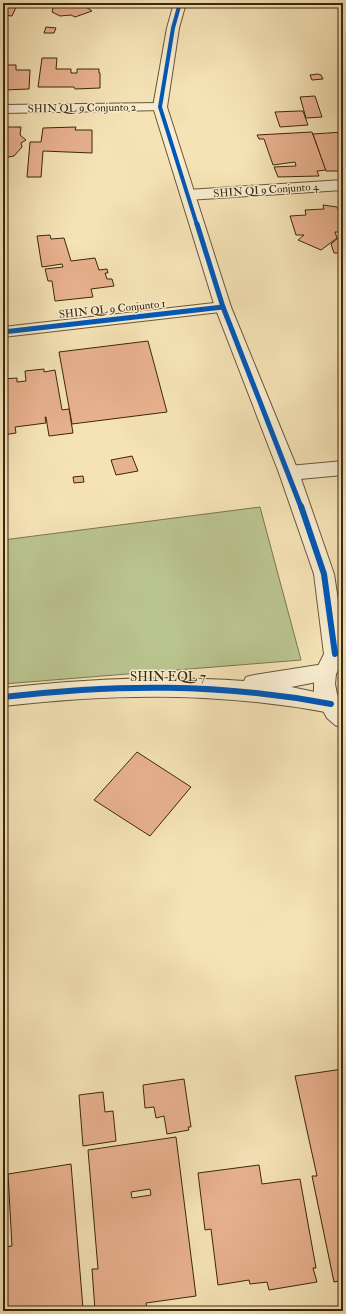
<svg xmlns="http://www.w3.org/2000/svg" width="346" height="1314" font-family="'IM FELL Double Pica',serif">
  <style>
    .green { fill: #bac48f; stroke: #7a764e }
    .building { fill: #e9b28f; stroke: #3b270d; fill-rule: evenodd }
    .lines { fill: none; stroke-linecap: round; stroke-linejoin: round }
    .minor-casing { stroke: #6a5637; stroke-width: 2 }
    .tertiary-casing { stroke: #6a5637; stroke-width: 2 }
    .minor { fill: #f8edd0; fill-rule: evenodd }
    .tertiary { fill: #f8edd0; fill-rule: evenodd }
    .cycleway-far2-casing { stroke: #f8edd0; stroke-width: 5.5 }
    .cycleway-far1-casing { stroke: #f8edd0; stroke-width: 7 }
    .cycleway-casing { stroke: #f8edd0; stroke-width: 8 }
    .cycleway-far2 { stroke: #0057b8; stroke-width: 4 }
    .cycleway-far1 { stroke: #0057b8; stroke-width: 5 }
    .cycleway { stroke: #0057b8; stroke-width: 6 }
    .labels { text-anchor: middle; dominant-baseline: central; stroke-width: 3; stroke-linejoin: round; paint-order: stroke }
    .far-street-label { font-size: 11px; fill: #3b270d; stroke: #f8edd0 }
    .street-label { font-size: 13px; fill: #3b270d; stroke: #f8edd0 }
  </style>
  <rect width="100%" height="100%" fill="#f5e3b6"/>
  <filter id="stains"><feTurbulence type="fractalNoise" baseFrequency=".005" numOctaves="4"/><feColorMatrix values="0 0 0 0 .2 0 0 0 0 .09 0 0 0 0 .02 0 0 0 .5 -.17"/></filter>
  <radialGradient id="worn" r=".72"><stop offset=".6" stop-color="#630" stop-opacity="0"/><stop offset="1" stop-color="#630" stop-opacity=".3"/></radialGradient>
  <polygon class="green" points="260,507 301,660 3,684 3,540"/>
  <g class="building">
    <polygon points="63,3 80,3 92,11 75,17 71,15 60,16 52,12 54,5"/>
    <polygon points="8,4 17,5 12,16 3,15"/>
    <polygon points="46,27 56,28 54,33 44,33"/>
    <polygon points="42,58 57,58 56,69 71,69 71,73 77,73 77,69 99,69 99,73 100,73 100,88 75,89 74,87 38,87"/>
    <polygon points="3,65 16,65 16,70 30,70 29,89 3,90"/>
    <polygon points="318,74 321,75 323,79 312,80 310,75"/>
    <polygon points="315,96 322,117 306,118 300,97"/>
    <polygon points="299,111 303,111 308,125 280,127 275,112"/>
    <polygon points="6,127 21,127 20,135 26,140 21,143 22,147 14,156 3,158 3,128"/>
    <polygon points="76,127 75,130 92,130 92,153 43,151 41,177 27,177 30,142 41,142 43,128"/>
    <polygon points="312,132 326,170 317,171 319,176 278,177 274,167 296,166 295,162 273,165 264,139 259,139 257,135"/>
    <polygon points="343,132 343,171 326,171 313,134"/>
    <polygon points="323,205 337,207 343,221 343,232 335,232 337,238 321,250 298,240 304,235 296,235 290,216 306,215 305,210 324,209"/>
    <polygon points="50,235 51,239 64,238 71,261 95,258 99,270 107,269 108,273 105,273 107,279 112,279 114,286 91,289 93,297 55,301 52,281 48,281 45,269 63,267 62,264 42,267 37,236"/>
    <polygon points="338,238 343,238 343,259 341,259 339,253 334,253 331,244"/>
    <polygon points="148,341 167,412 72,424 59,352"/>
    <polygon points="44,369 44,372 55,370 62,410 69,409 73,433 49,436 46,417 45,417 46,423 15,427 16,433 3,435 3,379 17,378 17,382 26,381 25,371"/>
    <polygon points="132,456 138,471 116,475 111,460"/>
    <polygon points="83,476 84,482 74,483 73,477"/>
    <polygon points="137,752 191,787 150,836 94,800"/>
    <polygon points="343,1069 343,1280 334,1282 312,1176 317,1176 295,1076"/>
    <polygon points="184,1079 191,1127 188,1127 189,1130 167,1134 164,1116 156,1118 154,1107 145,1108 143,1085"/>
    <polygon points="103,1092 105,1112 113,1111 116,1141 83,1146 79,1095"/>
    <path d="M176,1137L196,1296L146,1303L147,1309L136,1311L95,1310L92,1269H98L88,1150ZM150,1189L151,1195L132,1198L131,1192Z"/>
    <polygon points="71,1164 83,1308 63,1311 3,1311 3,1247 12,1246 8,1174"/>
    <polygon points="259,1165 262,1184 300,1179 316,1268 313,1268 317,1282 269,1290 267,1282 250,1284 249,1280 218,1285 211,1229 205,1230 198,1173"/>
  </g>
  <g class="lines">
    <g class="minor-casing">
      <g id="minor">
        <polygon points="160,103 165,104 167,107 165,110 3,113 3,105"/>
        <polygon points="343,180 343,190 188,200 183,198 180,195 183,192 188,190"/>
        <polygon points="223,302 229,303 231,307 229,311 3,337 3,327"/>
        <polygon points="343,461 343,475 289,480 282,478 279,473 282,468 289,466"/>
        <path d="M324,664L332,667L335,673L332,679L291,687L339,697L342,704L339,711L331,713C218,692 116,693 3,706V688C84,679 163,675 244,681L246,677L254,675Z"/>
      </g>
    </g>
    <g class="tertiary-casing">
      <polygon id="tertiary" points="174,3 186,3 179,28 167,107 231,307 299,473 334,574 343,633 343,662 336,674 335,684 337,694 343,705 343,728 335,725 327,718 314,694 314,674 324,654 314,574 279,473 215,307 153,107 167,28"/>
    </g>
    <use href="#minor" class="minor"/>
    <use href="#tertiary" class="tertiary"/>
    <g class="cycleway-far2-casing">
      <polyline id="cycleway-far2" points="180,3 173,28 160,107 197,225"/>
    </g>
    <g class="cycleway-far1-casing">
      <g id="cycleway-far1">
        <polyline points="197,224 223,307 301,507"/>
        <polyline points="3,332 223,307"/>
      </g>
    </g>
    <g class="cycleway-casing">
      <g id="cycleway">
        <polyline points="301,506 324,574 335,654"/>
        <path d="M3,697C116,684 219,683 331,704"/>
      </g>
    </g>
    <use href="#cycleway-far2" class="cycleway-far2"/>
    <use href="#cycleway-far1" class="cycleway-far1"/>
    <use href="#cycleway" class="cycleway"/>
  </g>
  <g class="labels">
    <g class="far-street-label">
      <text transform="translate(82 108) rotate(-1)">SHIN QL 9 Conjunto 2</text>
      <text transform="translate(266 190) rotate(-4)">SHIN QI 9 Conjunto 4</text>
      <text transform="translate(112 309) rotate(-6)">SHIN QL 9 Conjunto 1</text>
    </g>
    <g class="street-label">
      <text x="168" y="677">SHIN EQL 7</text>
    </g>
  </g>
  <rect width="346" height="1314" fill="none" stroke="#f5e3b6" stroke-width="16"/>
  <rect x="4" y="4" width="338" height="1306" fill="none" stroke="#3b270d" stroke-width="2"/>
  <rect x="8" y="8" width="330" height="1298" fill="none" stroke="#3b270d"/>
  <rect width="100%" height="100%" filter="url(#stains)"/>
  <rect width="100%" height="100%" fill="url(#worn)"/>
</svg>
